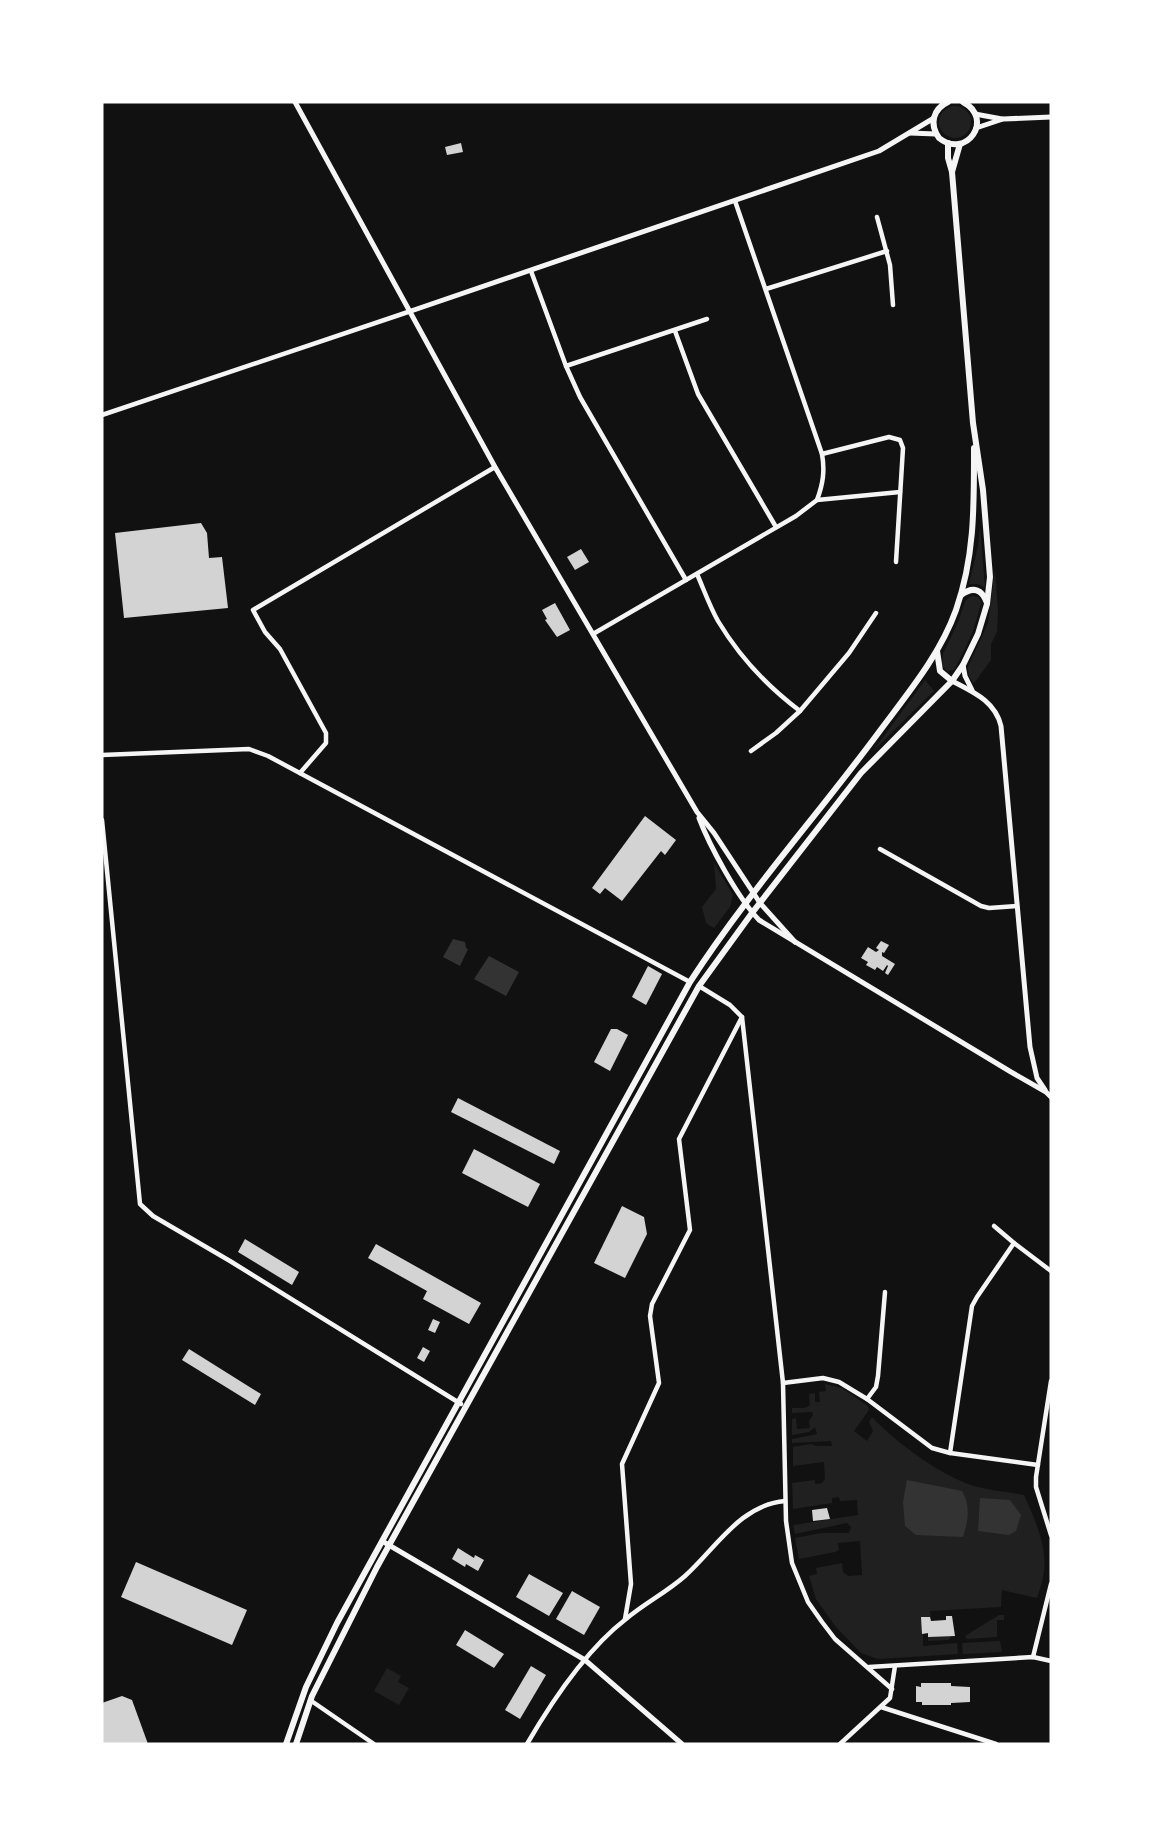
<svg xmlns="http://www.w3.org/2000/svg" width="1153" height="1846" font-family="'Space Grotesk',sans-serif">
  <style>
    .green { fill: #202020 }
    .water { fill: #333 }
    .building { fill: #d3d3d3 }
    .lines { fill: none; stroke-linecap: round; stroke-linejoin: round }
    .minor { stroke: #f5f5f5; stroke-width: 4.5 }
    .tertiary { stroke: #f5f5f5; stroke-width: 5 }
    .secondary { stroke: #f5f5f5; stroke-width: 6 }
  </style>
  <rect width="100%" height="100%" fill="#111"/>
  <g class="green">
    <circle cx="955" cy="122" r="16"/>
    <polygon points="980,526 985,587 977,584 969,584 978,546"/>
    <polygon points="995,570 998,611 997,632 991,644 991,660 975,682 973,683 969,676 968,667 988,623"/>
    <path d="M972,596L978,597L981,602C976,627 966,648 954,670L947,671L942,665L943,654L959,620L965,601Z"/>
    <polygon points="925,680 934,691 873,751"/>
    <polygon points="714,863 733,895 730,907 714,928 706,923 702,907 716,889"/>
    <path d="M825,1384L842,1388L868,1406L869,1410L854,1431L867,1441L873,1431L869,1422L872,1417C895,1442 945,1479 978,1487C993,1491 1009,1492 1024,1495C1034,1517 1047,1545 1044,1571C1043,1580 1040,1589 1037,1598L1002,1590L1001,1607L930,1611L931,1621L955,1636H951L949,1640L928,1641V1634H923V1646L957,1643L958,1654L878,1659L861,1653L835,1626L816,1599L809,1576L817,1574L816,1568L842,1563L843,1572L848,1576L862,1575L860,1541L838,1543L839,1550L835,1552L799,1559L795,1538L821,1533H849L851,1527L847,1523L795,1534L793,1525L858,1515L857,1500L840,1501L839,1497L832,1498V1503L793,1509L792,1483L815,1480V1484L822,1483L825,1479L824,1462L793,1466V1447L811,1444L816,1446H832L831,1441L792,1443V1439L817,1434L815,1427L809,1432L792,1435V1419L796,1418L797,1429L810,1428L809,1421L813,1415L812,1412L792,1413V1408H805L810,1405L809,1394L815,1393V1402H820L819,1392L826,1391Z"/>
    <polygon points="999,1615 1004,1615 1004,1620 997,1620 997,1637 967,1639 965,1636"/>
    <polygon points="1000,1641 1002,1652 963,1654 962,1643"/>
    <polygon points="387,1668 401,1676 398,1682 409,1688 399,1705 374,1691"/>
  </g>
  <g class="water">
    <polygon points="453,939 465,942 466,948 468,949 460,966 443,957"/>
    <polygon points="489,956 519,972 506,996 474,979"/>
    <path d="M907,1480L962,1491C971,1506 968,1521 963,1537L916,1535L905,1526L903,1502Z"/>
    <polygon points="980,1498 1010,1500 1021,1515 1016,1531 1009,1535 978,1531"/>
  </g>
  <g class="building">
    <polygon points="461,143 463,152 447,155 445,147"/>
    <polygon points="201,523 207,533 209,558 222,557 228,608 124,618 115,533"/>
    <polygon points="581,549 589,562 575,570 567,557"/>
    <polygon points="555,603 570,630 557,637 545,620 547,619 542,610"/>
    <polygon points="645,816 676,840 665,855 661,851 622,901 605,888 600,894 592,888"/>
    <polygon points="881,941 889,945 884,953 882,952 882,956 895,964 888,975 885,973 888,966 887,965 883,971 877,967 875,970 866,965 868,962 861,958 868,947 876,952 879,950 876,948"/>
    <polygon points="648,966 662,974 646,1005 632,997"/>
    <polygon points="611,1029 617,1029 628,1035 610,1071 594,1062"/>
    <polygon points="458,1098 560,1151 554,1164 451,1112"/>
    <polygon points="474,1149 540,1184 528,1207 462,1173"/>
    <polygon points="622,1206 644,1217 647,1234 625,1278 594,1263"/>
    <polygon points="245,1239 299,1272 292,1285 238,1252"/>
    <polygon points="376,1244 481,1303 469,1324 423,1299 427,1291 368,1258"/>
    <polygon points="433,1319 440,1322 435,1333 428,1330"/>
    <polygon points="423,1347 430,1351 424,1362 417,1358"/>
    <polygon points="189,1349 261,1394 255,1405 182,1360"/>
    <polygon points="827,1508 830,1519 813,1521 812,1510"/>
    <polygon points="458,1548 474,1558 475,1555 484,1560 478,1571 466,1564 465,1567 452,1559"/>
    <polygon points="136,1562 247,1610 232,1645 121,1597"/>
    <polygon points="529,1574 563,1593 549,1616 516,1597"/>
    <polygon points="572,1591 600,1607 584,1635 556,1619"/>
    <polygon points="946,1616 952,1616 955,1636 928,1637 928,1633 922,1634 921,1617 930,1617 931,1621 946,1620"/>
    <polygon points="465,1630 504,1654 494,1668 456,1645"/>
    <polygon points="531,1666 546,1675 520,1719 505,1710"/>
    <polygon points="921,1683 951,1683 951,1686 970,1687 970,1702 951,1703 951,1705 922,1705 922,1702 916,1702 916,1686 921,1687"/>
    <polygon points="122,1696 132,1700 148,1744 102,1744 102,1703"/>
  </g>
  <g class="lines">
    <g class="minor">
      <path d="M735,201L822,454C825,471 823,484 817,500"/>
      <polyline points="877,217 890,265 893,305"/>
      <polyline points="531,271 566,366 580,397 686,580"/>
      <polyline points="766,289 887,251"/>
      <polyline points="675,331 698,394 776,527"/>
      <polyline points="566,366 707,319"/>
      <polyline points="102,415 411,311"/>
      <polyline points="822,454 889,437 900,440 903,448 896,562"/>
      <path d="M697,574C704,590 710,607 718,621C739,656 768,687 800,711L849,653L876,613"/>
      <polyline points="593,634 796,516 817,500 900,492"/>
      <polyline points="751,751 776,733 800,711"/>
      <polyline points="102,755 249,749 268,756 690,982"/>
      <polyline points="300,773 326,743 326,733 280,649 265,632 253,610 495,467"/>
      <polyline points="102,820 140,1204 153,1216 230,1261 461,1404"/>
      <polyline points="880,849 981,906 989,908 1017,906"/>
      <polyline points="699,986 730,1005 742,1017 783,1383 786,1521 792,1563 808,1602 822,1622 835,1639 892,1689"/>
      <polyline points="994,1226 1014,1243"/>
      <polyline points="1051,1381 1036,1477 1036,1487 1051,1535"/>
      <polyline points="783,1383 823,1378 839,1382 867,1399 932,1448 950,1453 1038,1465"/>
      <polyline points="867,1399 876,1387 878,1376 885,1292"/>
      <polyline points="950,1453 972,1306 977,1297 1014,1243 1051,1271"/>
      <polyline points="625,1619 631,1584 622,1464 659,1383 650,1316 652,1304 690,1230 679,1139 742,1017"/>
      <polyline points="1033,1657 1051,1584"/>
      <polyline points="869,1667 1033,1657 1051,1661"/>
      <polyline points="310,1700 374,1744"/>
      <polyline points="881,1707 996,1744"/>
      <path d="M527,1744C552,1701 587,1649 626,1619C645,1603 667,1592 685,1576C717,1547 740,1505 785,1501"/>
      <polyline points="840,1744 890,1698 895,1666"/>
    </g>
    <g class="tertiary">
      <polyline points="295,102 495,467 697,812 714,833 760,903 795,942"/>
      <polyline points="975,114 1002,119"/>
      <polyline points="976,128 1003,119 1051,117"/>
      <polyline points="910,133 936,134"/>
      <polyline points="411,311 879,151 934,118"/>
      <polyline points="963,665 965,676 972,690"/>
      <path d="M952,681C973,692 995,701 1001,726L1030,1047L1037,1078L1045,1090"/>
      <path d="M699,818C710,847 738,898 759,920L1011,1072L1046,1092L1051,1097"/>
      <polyline points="382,1541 585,1660 682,1744"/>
    </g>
    <g class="secondary">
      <path d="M948,102C933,109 929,124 939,138C966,160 995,119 963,102"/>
      <polyline points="952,172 960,144"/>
      <path d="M961,595C973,586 982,589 987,603"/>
      <polyline points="937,651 940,671 952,681"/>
      <path d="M286,1744L306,1687L337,1623L690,982C747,894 817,816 879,732C908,693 940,655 956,610C975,556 974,504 974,448"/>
      <polyline points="296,1744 312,1696 377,1567 699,986 752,913 861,773 952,681 963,665 978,634 987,604 990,577 983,490 973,423 952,172 948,158 948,143"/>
    </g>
  </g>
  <rect width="1153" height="1846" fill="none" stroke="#ffffff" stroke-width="207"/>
</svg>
